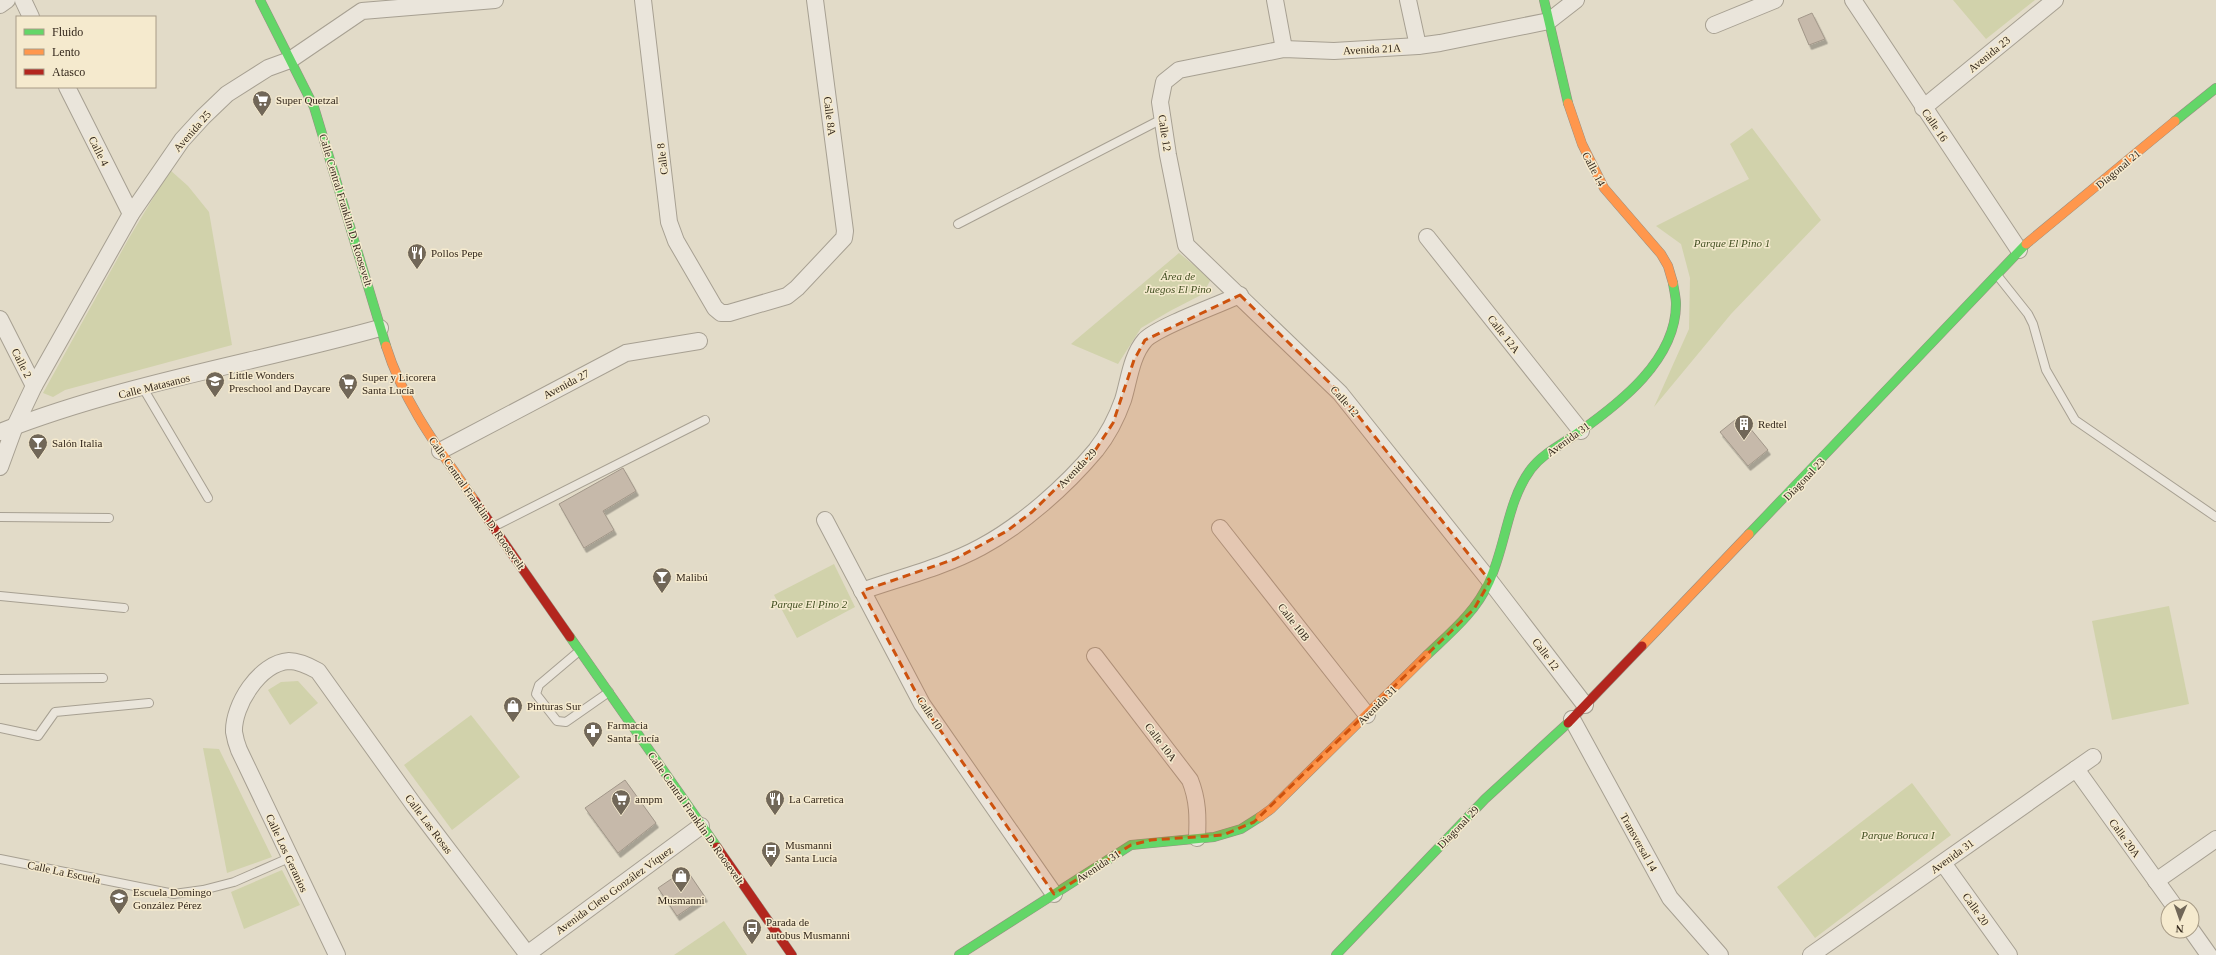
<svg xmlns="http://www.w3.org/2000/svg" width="2216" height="955" font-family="'Times New Roman',serif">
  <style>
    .green { fill: #d1d2ab }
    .building { fill: #c6b9aa; stroke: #a29789; filter: url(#shadow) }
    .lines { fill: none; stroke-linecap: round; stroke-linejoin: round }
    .lane-casing { stroke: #a7a092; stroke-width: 10 }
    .street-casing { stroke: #a7a092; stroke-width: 18 }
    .fast-casing { stroke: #978f82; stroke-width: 10 }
    .slow-casing { stroke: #978f82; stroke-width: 10 }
    .jam-casing { stroke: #978f82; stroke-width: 10 }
    .lane { stroke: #eae5db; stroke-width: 8 }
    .street { stroke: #eae5db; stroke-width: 16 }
    .fast { stroke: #63d668; stroke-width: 9 }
    .slow { stroke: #ff974d; stroke-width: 9 }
    .jam { stroke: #b3261e; stroke-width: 9 }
    .marked { fill: #cd520e; fill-opacity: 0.2; stroke: #cd520e; stroke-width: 3; stroke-dasharray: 8 5; stroke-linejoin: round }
    .labels { text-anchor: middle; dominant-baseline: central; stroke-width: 3; stroke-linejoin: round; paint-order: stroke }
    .street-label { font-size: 11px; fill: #34281c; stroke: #f5eace }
    .poi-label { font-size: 11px; fill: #34281c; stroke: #f5eace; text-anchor: start }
    .park-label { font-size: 11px; font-style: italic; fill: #445123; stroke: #f5eace }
  </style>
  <defs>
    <filter id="shadow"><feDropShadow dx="2.5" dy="4.5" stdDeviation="0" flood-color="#0004"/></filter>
  </defs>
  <rect width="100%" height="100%" fill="#e2dbc8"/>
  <g class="green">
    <polygon points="1953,0 2035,0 1986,39"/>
    <polygon points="1752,128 1821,220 1731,314 1654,407 1689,329 1690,278 1681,244 1656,226 1749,179 1730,144"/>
    <polygon points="170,170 188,186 209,212 232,345 65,390 53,397 43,393 129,238"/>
    <polygon points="1179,253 1211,279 1203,294 1170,311 1141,328 1118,364 1071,344"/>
    <polygon points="834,564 855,607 797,638 774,595"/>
    <polygon points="2169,606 2189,704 2112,720 2092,621"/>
    <polygon points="298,681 318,703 290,725 268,690 281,682"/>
    <polygon points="471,715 520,777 452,830 404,765"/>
    <polygon points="203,748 219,749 272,857 227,873"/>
    <polygon points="1912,783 1951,835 1815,938 1777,887"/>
    <polygon points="282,870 300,905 244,929 231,892"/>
    <polygon points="724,921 747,955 674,955"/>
  </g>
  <g class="building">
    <polygon points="1812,13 1825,39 1809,45 1798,19"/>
    <polygon points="1740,416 1768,450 1748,466 1720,432"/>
    <polygon points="623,468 636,491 603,511 614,530 584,548 559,504"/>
    <polygon points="625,780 656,823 618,853 585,808"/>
    <polygon points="686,869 705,897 677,916 658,888"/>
  </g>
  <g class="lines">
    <g class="lane-casing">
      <g id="lane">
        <polyline points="958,224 1162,119"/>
        <polyline points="1997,275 2028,314 2033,324 2046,370 2075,420 2216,517"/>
        <polyline points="143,388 208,498"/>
        <polyline points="0,517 109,518"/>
        <polyline points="495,526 705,420"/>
        <polyline points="0,596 124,608"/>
        <polyline points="578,652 539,685 536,694 557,721 566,722 609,692"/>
        <polyline points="0,679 103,678"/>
        <polyline points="0,728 38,736 55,712 149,703"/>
        <polyline points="0,859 174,894 203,890 234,882 289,858"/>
      </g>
    </g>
    <g class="street-casing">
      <g id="street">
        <polyline points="23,0 31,17"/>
        <polyline points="643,0 669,222 676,241 715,308 721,313 729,313 787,296 797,288 844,238 845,231 815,0"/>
        <polyline points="1275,0 1284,49"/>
        <polyline points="1408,0 1418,46"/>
        <polyline points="1576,0 1549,21 1440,43 1418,46 1334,51 1284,49 1179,70 1164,82 1160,102 1168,155 1186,245 1340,393 1490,581 1585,705"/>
        <polyline points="1853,0 2019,250"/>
        <polyline points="0,5 7,0"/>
        <polyline points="1714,25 1775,0"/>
        <polyline points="67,87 131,214"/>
        <polyline points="1923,108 2055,0"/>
        <polyline points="1427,237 1581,431"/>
        <polyline points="0,319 34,386"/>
        <path d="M0,432C122,384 254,363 380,328"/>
        <polyline points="440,451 626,353 699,341"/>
        <polyline points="0,467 15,426 34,386 131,214 182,140 203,117 227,94 268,68 290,60 362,11 495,0"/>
        <polyline points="825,520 922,704 1054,894"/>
        <polyline points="1220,528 1367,715"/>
        <path d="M862,591C902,577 944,567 981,547C1022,525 1066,486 1096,450C1107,436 1117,417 1123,400C1129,381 1131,356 1145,340C1157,327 1220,304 1240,295"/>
        <path d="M1095,656L1190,780C1198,800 1198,817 1197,838"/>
        <polyline points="1572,719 1670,898 1720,955"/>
        <polyline points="2076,769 2175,907"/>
        <polyline points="1943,863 2009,955"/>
        <polyline points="2156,881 2216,839"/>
        <polyline points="2192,931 2209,955"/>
        <path d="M337,955L239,750C237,745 235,738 234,732C233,706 259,663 289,661C298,661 309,666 318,671L414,805L528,955"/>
        <polyline points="526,955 701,826"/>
        <polyline points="1811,955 2093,757"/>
      </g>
    </g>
    <g class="fast-casing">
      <g id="fast">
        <polyline points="260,0 314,107 386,346"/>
        <polyline points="1544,0 1568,103"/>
        <polyline points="2175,121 2216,88"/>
        <polyline points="1749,534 2026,244"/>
        <polyline points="570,637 717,847"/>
        <path d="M1427,655C1450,633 1476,612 1489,582C1506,546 1507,501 1531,469C1543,453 1563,444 1579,432C1620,403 1676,360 1676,304C1676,298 1674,290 1673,283"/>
        <polyline points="959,955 1131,845 1214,837 1241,829 1260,817"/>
        <polyline points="1336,955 1485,799 1568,723"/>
      </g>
    </g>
    <g class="slow-casing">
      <g id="slow">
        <polyline points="1568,103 1582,144 1604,188 1661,254 1668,266 1673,283"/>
        <polyline points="2026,244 2175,121"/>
        <path d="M386,346C404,404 441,452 475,501"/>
        <polyline points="1642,646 1749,534"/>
        <polyline points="1260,817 1271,809 1427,655"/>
      </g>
    </g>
    <g class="jam-casing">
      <g id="jam">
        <polyline points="475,501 570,637"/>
        <polyline points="1568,723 1642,646"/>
        <polyline points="717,847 792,955"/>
      </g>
    </g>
    <use href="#lane" class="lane"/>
    <use href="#street" class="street"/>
    <use href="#fast" class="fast"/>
    <use href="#slow" class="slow"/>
    <use href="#jam" class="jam"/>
  </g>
  <path class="marked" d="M1240,295L1340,393L1490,581L1474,609L1254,822L1223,835L1151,840L1131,845L1054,894L922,704L862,591L955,559L1007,531L1032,512L1096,449L1113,423L1134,360L1145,340Z"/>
  <defs>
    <g id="supermarket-pin" transform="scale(1)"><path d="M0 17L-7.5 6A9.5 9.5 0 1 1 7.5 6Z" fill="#716758" stroke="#f5eace"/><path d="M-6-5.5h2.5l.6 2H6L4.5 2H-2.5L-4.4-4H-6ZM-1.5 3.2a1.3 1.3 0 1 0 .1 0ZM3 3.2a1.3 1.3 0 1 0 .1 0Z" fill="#fff"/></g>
    <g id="restaurant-pin" transform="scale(1)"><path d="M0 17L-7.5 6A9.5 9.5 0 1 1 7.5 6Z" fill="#716758" stroke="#f5eace"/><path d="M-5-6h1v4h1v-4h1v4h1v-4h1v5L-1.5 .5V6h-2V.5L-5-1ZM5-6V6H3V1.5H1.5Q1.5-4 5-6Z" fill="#fff"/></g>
    <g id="school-pin" transform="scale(1)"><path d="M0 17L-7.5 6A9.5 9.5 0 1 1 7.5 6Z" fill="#716758" stroke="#f5eace"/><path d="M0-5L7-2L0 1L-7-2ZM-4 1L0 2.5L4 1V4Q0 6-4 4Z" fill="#fff"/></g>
    <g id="building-pin" transform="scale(1)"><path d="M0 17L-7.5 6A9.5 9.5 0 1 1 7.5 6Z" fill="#716758" stroke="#f5eace"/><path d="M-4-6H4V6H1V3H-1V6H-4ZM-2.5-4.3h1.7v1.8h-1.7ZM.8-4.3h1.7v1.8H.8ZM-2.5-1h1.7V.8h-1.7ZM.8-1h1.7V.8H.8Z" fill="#fff"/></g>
    <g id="bar-pin" transform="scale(1)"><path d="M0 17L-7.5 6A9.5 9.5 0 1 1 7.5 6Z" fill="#716758" stroke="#f5eace"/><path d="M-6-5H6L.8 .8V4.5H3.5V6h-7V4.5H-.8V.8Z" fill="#fff"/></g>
    <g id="shop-pin" transform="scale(1)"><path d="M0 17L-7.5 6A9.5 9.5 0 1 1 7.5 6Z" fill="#716758" stroke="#f5eace"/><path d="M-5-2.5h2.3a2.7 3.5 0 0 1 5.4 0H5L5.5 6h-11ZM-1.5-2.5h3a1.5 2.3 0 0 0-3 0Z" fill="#fff"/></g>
    <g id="pharmacy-pin" transform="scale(1)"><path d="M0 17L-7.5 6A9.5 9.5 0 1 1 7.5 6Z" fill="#716758" stroke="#f5eace"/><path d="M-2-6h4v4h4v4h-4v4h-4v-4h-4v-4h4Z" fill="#fff"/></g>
    <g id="bus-pin" transform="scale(1)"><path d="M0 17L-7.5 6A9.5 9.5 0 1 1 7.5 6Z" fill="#716758" stroke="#f5eace"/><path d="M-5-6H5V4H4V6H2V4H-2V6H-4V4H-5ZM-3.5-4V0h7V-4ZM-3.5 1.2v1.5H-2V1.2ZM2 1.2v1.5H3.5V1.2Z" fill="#fff"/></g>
  </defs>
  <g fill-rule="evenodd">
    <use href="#supermarket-pin" x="262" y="100"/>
    <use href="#restaurant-pin" x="417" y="253"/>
    <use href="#school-pin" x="215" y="381"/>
    <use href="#supermarket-pin" x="348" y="383"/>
    <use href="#building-pin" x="1744" y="424"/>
    <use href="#bar-pin" x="38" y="443"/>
    <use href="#bar-pin" x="662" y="577"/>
    <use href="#shop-pin" x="513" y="706"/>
    <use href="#pharmacy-pin" x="593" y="731"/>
    <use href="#supermarket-pin" x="621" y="799"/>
    <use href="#restaurant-pin" x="775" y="799"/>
    <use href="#bus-pin" x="771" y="851"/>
    <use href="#shop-pin" x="681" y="876"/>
    <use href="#school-pin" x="119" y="898"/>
    <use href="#bus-pin" x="752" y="928"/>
  </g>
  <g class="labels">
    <g class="street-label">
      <text transform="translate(1372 49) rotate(-3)">Avenida 21A</text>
      <text transform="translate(1989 54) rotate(-39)">Avenida 23</text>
      <text transform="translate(830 116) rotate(83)">Calle 8A</text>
      <text transform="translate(1935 125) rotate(56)">Calle 16</text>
      <text transform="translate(192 131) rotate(-49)">Avenida 25</text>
      <text transform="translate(1165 133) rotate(81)">Calle 12</text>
      <text transform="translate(99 151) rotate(63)">Calle 4</text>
      <text transform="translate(662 159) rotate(-97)">Calle 8</text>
      <text transform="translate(1594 169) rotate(62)">Calle 14</text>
      <text transform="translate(2118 169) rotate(-40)">Diagonal 21</text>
      <text transform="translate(346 210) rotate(73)">Calle Central Franklin D. Roosevelt</text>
      <text transform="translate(1504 334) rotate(52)">Calle 12A</text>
      <text transform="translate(22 363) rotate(63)">Calle 2</text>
      <text transform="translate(566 384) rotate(-28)">Avenida 27</text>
      <text transform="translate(154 386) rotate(-14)">Calle Matasanos</text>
      <text transform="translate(1345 401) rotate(49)">Calle 12</text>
      <text transform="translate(1568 439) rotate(-36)">Avenida 31</text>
      <text transform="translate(1077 468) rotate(-46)">Avenida 29</text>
      <text transform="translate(1804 479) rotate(-46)">Diagonal 23</text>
      <text transform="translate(477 503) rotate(55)">Calle Central Franklin D. Roosevelt</text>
      <text transform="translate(1294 622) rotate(52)">Calle 10B</text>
      <text transform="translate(1546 654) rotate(53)">Calle 12</text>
      <text transform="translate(1377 705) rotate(-45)">Avenida 31</text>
      <text transform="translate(930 713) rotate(57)">Calle 10</text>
      <text transform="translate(1161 742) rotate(53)">Calle 10A</text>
      <text transform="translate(696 818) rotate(55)">Calle Central Franklin D. Roosevelt</text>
      <text transform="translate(429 824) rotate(53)">Calle Las Rosas</text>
      <text transform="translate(1458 827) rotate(-46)">Diagonal 29</text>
      <text transform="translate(2125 838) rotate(54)">Calle 20A</text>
      <text transform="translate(1639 842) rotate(61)">Transversal 14</text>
      <text transform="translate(287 853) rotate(65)">Calle Los Geranios</text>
      <text transform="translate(1952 856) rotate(-36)">Avenida 31</text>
      <text transform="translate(1098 866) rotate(-33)">Avenida 31</text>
      <text transform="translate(64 872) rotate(12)">Calle La Escuela</text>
      <text transform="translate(614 890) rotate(-36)">Avenida Cleto González Víquez</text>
      <text transform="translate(1976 909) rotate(55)">Calle 20</text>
    </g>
    <g class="poi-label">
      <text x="276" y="100">Super Quetzal</text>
      <text x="431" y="253">Pollos Pepe</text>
      <text x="229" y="375">Little Wonders<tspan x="229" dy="13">Preschool and Daycare</tspan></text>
      <text x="362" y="377">Super y Licorera<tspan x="362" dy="13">Santa Lucía</tspan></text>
      <text x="1758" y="424">Redtel</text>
      <text x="52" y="443">Salón Italia</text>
      <text x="676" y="577">Malibú</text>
      <text x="527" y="706">Pinturas Sur</text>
      <text x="607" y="725">Farmacia<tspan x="607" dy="13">Santa Lucía</tspan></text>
      <text x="635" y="799">ampm</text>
      <text x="789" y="799">La Carretica</text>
      <text x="785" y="845">Musmanni<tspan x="785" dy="13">Santa Lucía</tspan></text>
      <text x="133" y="892">Escuela Domingo<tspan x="133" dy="13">González Pérez</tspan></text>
      <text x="681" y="900" text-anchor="middle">Musmanni</text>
      <text x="766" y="922">Parada de<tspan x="766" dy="13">autobus Musmanni</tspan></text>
    </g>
    <g class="park-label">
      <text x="1732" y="243">Parque El Pino 1</text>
      <text x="1178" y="276">Área de<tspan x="1178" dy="13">Juegos El Pino</tspan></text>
      <text x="809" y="604">Parque El Pino 2</text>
      <text x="1898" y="835">Parque Boruca I</text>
    </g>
  </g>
  <rect x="16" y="16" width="140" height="72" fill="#f5eace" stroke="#a89c87"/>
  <rect x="24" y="29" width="20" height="6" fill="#63d668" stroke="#a89c87"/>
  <text x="52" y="36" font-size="12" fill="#34281c">Fluido</text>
  <rect x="24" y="49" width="20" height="6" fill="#ff974d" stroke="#a89c87"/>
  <text x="52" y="56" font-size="12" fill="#34281c">Lento</text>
  <rect x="24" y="69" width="20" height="6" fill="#b3261e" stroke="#a89c87"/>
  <text x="52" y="76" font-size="12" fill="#34281c">Atasco</text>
  <g transform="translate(2180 919) rotate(182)"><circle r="19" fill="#f5eace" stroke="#a89c87"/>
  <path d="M0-3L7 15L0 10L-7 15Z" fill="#716758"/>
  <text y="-6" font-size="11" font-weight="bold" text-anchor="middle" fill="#34281c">N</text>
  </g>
</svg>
